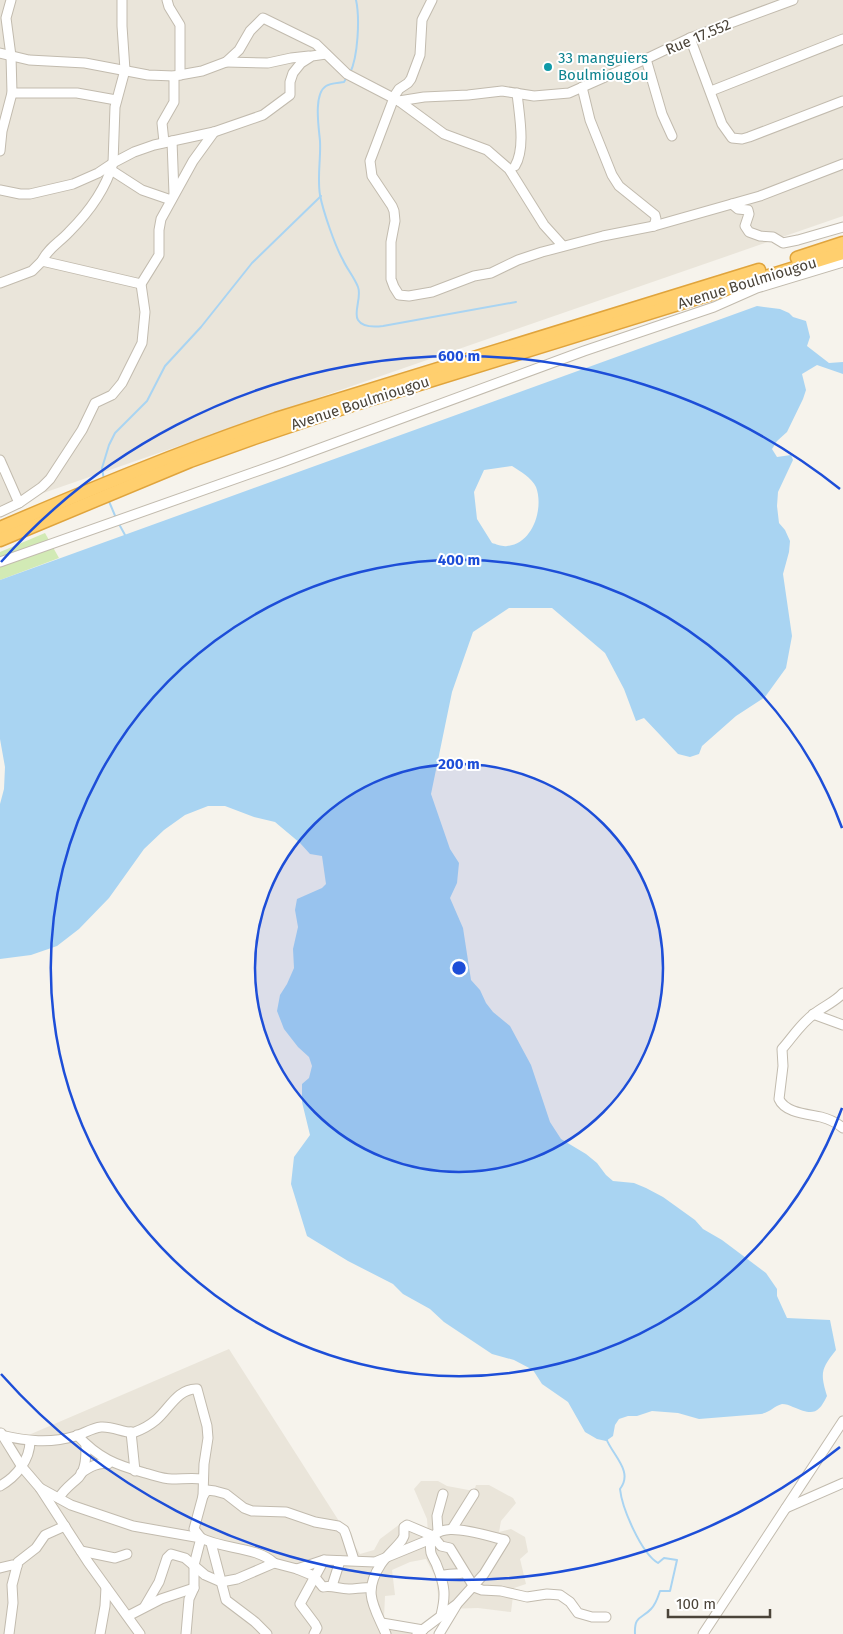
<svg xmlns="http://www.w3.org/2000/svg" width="843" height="1634" font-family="'Fira Sans',sans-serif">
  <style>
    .residential { fill: #eae5da }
    .green { fill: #d2eab5 }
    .water { fill: #a9d4f2; fill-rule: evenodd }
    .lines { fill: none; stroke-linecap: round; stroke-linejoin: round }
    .stream { stroke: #a9d4f2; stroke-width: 2 }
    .minor-casing { stroke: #c2bbae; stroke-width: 11 }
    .highway-casing { stroke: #e0a43c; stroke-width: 15 }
    .minor { stroke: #fff; stroke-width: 9 }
    .highway { stroke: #ffcf6e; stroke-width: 12 }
    .ring { fill: none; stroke: #1d4ed8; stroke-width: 2.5 }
    .culture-dot { fill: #0f9aa8; stroke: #fff; stroke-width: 2 }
    .labels { text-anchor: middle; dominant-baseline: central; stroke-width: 4; stroke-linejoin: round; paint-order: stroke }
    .street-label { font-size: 15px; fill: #4b4439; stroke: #fff }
    .culture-label { font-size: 15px; fill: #0d838f; stroke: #fff; text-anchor: start }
    .centre { fill: #1d4ed8; stroke: #fff; stroke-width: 2.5 }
    .ring-label { font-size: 15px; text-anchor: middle; font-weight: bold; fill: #1d4ed8; stroke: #fff; stroke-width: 4; stroke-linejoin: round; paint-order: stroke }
  </style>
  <rect width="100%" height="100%" fill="#f6f3ec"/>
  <g class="residential">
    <polygon points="0,0 843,0 843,216 0,508"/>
    <polygon points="229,1349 360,1554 374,1550 380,1539 400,1524 428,1533 427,1519 414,1489 421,1481 438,1481 447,1486 474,1491 476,1485 489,1485 513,1498 516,1503 501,1521 499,1532 511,1529 525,1537 528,1552 520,1559 526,1584 514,1588 511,1612 478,1608 445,1609 439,1602 436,1578 426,1559 410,1562 392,1570 395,1595 385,1596 384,1618 388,1624 405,1625 411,1634 0,1634 0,1428 24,1437"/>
  </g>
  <polygon class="green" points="45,533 59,558 0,580 0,552"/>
  <path class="water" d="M757,306L780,309L789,313L793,317L806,321L810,337L807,346L829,363L843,362V374L817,365L802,374L806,390L803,399L787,432L777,441L772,449L777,457L791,455L793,460L778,492L777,506L779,523L785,530L790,541L789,552L783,574L792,636L786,668L765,697L736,716L702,746L699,754L690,757L678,754L644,718L636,721L624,689L605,653L552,608H509L473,632L452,692L431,794L450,849L459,863L457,883L450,898L463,928L471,980L480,990L486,1003L493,1012L510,1026L531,1065L550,1122L561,1139L586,1154L597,1163L606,1175L613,1181L634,1183L646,1188L663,1197L695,1220L703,1229L722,1240L766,1273L777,1289V1296L787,1318L830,1320L836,1350C821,1369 820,1373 827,1396C818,1415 812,1415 793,1407C789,1405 786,1404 782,1404C774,1406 771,1412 761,1414L699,1419L678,1413L652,1411L637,1416H628L619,1419L615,1425L613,1436L606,1441L597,1439L585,1432L568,1402L542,1384L533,1370L514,1360L492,1354L444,1322L430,1309L403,1294L393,1284L348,1261L307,1236L291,1184L294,1157L310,1135L302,1102V1084L309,1078L312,1066L309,1057L298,1047L284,1029L277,1011L280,995L287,984L294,968L293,949L298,927L295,910L297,899L322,888L326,884L322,856L310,854L300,843L275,822L254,817L225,806H208L185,815L164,830L144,849L109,898L79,929L57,946L31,955L0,959V804L4,789L5,767L0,739V580ZM512,466C520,471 532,478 536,487C544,508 533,544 507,546C503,547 496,544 492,543L477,519L474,492L484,470Z"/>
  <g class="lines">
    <g class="stream">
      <path d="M350,73C358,57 360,18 356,0"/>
      <path d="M347,77L344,82C339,83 330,83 326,86C313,94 319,129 320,141C321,159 317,177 320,195C323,211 335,246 343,260C347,269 354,277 358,287C362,297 353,313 358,320C363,328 375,327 383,326L516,302"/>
      <polyline points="104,480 102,468 109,445 115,433 147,401 165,366 201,327 252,263 321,196"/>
      <polyline points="108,499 116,518"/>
      <polyline points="119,524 125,535"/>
      <path d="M606,1438C612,1455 634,1471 620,1489C622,1508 641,1553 658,1563L664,1558L677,1560L670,1591H660C658,1597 656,1604 651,1609C642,1619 634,1615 635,1634"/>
    </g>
    <g class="minor-casing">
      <g id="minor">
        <polyline points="167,0 169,7 180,25 180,75"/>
        <polyline points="432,0 422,20 420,55 411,79 408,83 399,89 395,95 370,161 372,176 392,206 394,211 395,221 391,242 391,279 394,287 399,295 409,296 432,292 474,276 491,273 518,260 542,252 603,236 654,226 760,196 843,164"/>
        <polyline points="690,38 722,124 732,138 742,139 749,137 843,101"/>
        <polyline points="0,53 29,60 85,63 148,75 174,76 202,71 226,62 239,50 250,31 263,18 316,44 347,74 399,101 444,134 487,150 509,169 544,225 563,246"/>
        <polyline points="646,59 662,114 672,136"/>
        <polyline points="226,62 268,63 291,58 309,56"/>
        <polyline points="582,87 590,120 612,175 619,186 655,215 656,219 654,226"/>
        <polyline points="711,91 843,39"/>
        <polyline points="12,93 77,93 116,100"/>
        <polyline points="399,101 424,97 468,95 502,91 534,96 569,93 646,59 690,38 793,0"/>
        <polyline points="172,141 174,194"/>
        <polyline points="164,142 162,123 174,102 174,76"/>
        <polyline points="0,151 2,131 12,93 11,56 6,18 11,0"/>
        <path d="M515,166C526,148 519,114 517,93"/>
        <polyline points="111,170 142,190 171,200"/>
        <polyline points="0,190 20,194 30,194 73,184 98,173 113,163 134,152 154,145 214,132 263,115 290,95 290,82 293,73 301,63 312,56 326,54"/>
        <polyline points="732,204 738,209 748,210 749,214 745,226 749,232 760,236 773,237 783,243 798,240 843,227"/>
        <path d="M42,261C48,248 60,242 69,232C88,213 106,188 113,163L115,107L125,70L122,26V0"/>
        <polyline points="0,283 32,271 42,261 141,284"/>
        <polyline points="0,460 19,503"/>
        <polyline points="0,512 19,503 42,487 50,479 82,430 95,403 112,395 122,383 142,343 145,312 141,284 159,255 159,230 161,219 193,161 214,132"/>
        <polyline points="0,562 283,462 584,351 714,307 757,288 843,262"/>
        <path d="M843,993C835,1002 824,1006 814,1014C801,1023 792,1038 782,1049L783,1066L779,1099C785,1113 808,1114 821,1117C829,1119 837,1123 843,1128"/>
        <polyline points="813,1014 843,1025"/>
        <polyline points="131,1432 135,1471"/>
        <polyline points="1,1433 22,1467 40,1488 88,1562 140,1634"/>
        <path d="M0,1435C27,1441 49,1444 76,1436C85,1433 92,1428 101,1427C114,1426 125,1434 135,1432C143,1429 150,1425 156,1420C169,1409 178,1388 197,1389L207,1426L208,1438L204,1464L203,1496L194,1529L201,1538L194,1565V1588L189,1599L186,1634"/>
        <path d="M77,1435C98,1458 116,1465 145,1473C153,1475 163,1479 172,1479C182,1479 192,1478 203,1479"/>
        <path d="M81,1473C90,1467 98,1462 108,1464"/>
        <path d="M0,1486C16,1477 30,1460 30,1441"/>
        <path d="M40,1488L71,1505L133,1526L201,1538C222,1549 258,1547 274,1563"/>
        <polyline points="203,1496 207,1490 215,1491 226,1494 244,1508 252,1511 286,1512 315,1522 338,1526 344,1530 346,1535 354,1560"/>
        <path d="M59,1498C64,1489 72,1484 79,1477C86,1469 86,1456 86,1445"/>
        <polyline points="786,1508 843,1483"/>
        <polyline points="452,1529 474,1494"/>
        <polyline points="438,1531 437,1516 443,1494"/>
        <polyline points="211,1543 226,1600 255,1622 267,1634"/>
        <polyline points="81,1551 115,1558 127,1554"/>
        <polyline points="0,1568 12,1565 17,1566"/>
        <path d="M297,1569L314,1576L323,1587C332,1585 339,1589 349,1589C356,1589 363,1587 370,1588"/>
        <path d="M441,1576C449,1573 456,1575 464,1573"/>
        <polyline points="332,1586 340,1561"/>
        <polyline points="145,1606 159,1582 167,1558 171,1554 185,1558 205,1575 221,1582 237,1579 274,1563 297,1569 324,1560 375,1562 431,1539"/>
        <polyline points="128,1616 161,1599 194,1588"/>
        <polyline points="382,1623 423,1630"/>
        <polyline points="9,1634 13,1603 12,1585 18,1562 36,1548 45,1535 65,1526"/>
        <polyline points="100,1634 105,1606 106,1587"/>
        <polyline points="314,1634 317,1628 315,1624 300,1604 324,1560"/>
        <path d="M386,1634C374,1606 362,1593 381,1564C387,1555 396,1548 402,1540L404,1536V1527L407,1525L433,1536L441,1546L450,1548L474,1587L482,1590L501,1591L527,1597L547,1594L560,1595L570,1602L578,1613L592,1617H606"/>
        <path d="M417,1634L457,1604L484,1574L505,1540C485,1536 424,1512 431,1553C432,1557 436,1562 437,1566C445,1586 446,1595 441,1615"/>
        <polyline points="439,1634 456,1606"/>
        <polyline points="703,1634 843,1421"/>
      </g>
    </g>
    <g class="highway-casing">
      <g id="highway">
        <polyline points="797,258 843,243"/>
        <path d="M0,528C91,489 182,451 276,419L759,270"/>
        <polyline points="0,540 190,461 254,438 358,403 843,253"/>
      </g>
    </g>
    <use href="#minor" class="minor"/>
    <use href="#highway" class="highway"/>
  </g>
  <circle cx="459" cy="968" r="204" fill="#1d4ed8" fill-opacity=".12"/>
  <g class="ring">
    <circle cx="459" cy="968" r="204"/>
    <path d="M842 1108A408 408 0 1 1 842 828"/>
    <path d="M840 1447A612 612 0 0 1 1 1374M1 562A612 612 0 0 1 840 489"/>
  </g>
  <circle class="culture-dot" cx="548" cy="67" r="5"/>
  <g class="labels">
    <g class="street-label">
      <text transform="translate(698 37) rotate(-23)">Rue 17.552</text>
      <text transform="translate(747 283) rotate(-17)">Avenue Boulmiougou</text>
      <text transform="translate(360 403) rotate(-18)">Avenue Boulmiougou</text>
    </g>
    <g class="culture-label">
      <text x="558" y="58">33 manguiers<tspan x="558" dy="17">Boulmiougou</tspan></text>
    </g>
  </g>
  <circle cx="459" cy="968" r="8" class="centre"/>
  <g class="ring-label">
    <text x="459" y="361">600 m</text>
    <text x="459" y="565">400 m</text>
    <text x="459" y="769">200 m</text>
  </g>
  <path d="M668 1609v8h102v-8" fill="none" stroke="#4b4439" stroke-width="2.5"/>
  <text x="676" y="1609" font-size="15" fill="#4b4439" stroke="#ffffff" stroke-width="4" paint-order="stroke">100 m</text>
</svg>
